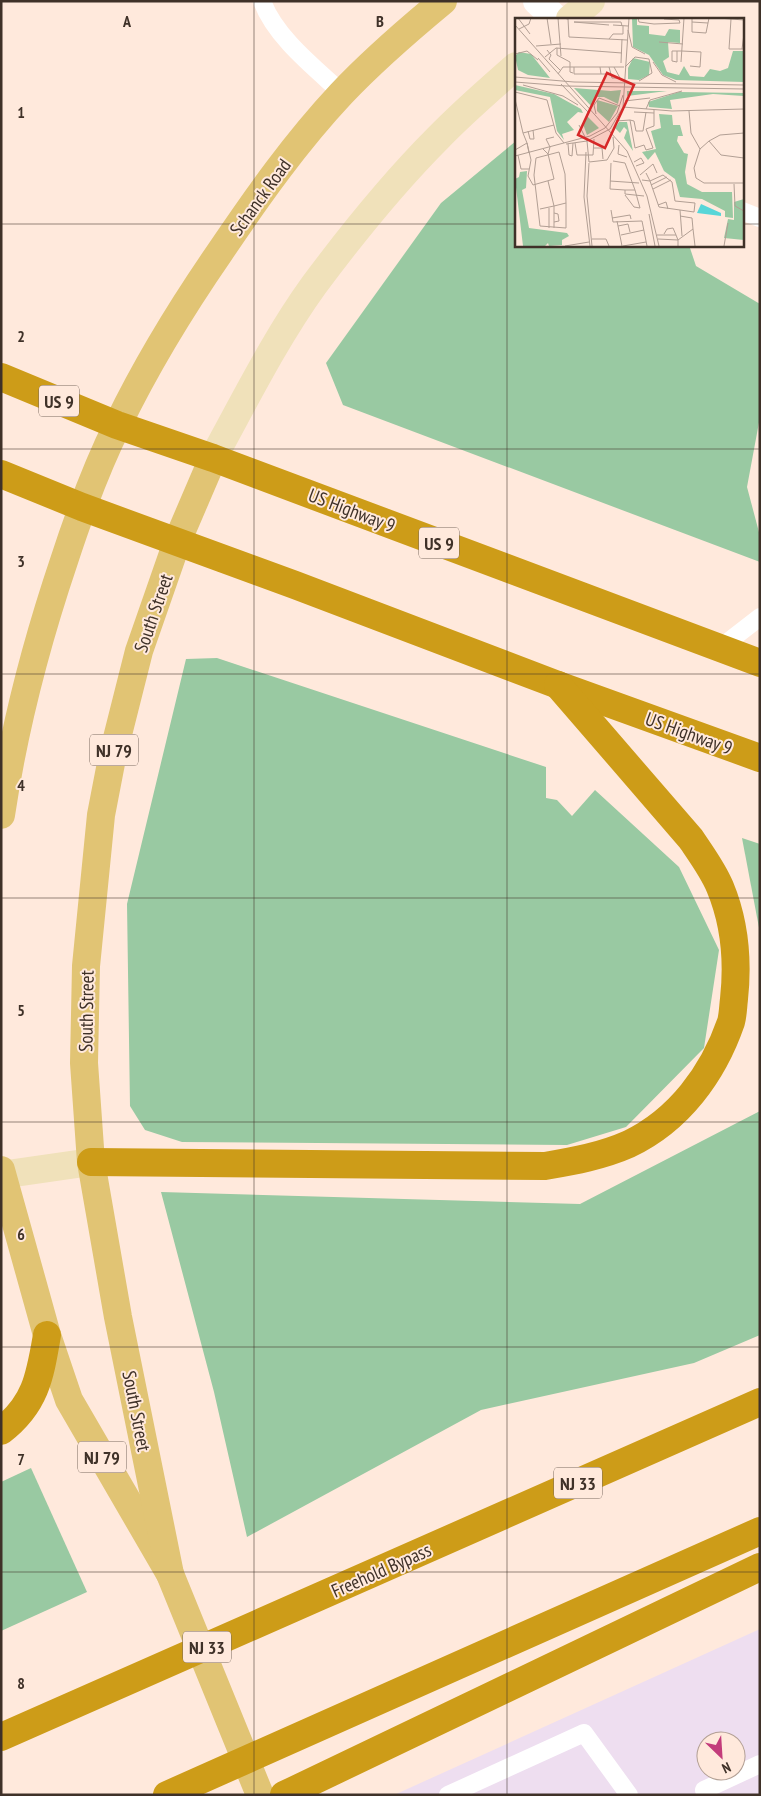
<svg xmlns="http://www.w3.org/2000/svg" width="761" height="1796" font-family="'PT Sans Narrow',sans-serif">
  <style>
    .commercial { fill: #eedef0; fill-rule: evenodd }
    .green { fill: #99c9a2 }
    .lines { fill: none; stroke-linecap: round; stroke-linejoin: round }
    .lane { stroke: #fff; stroke-width: 18 }
    .street { stroke: #fff; stroke-width: 28 }
    .secondary { stroke: #f0e1ba; stroke-width: 28 }
    .primary { stroke: #e1c474; stroke-width: 28 }
    .highway { stroke: #cd9c18; stroke-width: 28 }
    .grid { fill: none; stroke: #3f3128; stroke-width: 1; stroke-opacity: 0.55 }
    .labels { text-anchor: middle; dominant-baseline: central; stroke-width: 4; stroke-linejoin: round; paint-order: stroke }
    .shield { fill: #ffe9dc; stroke: #79685e; stroke-width: 1 }
    .shield-label { font-size: 18px; font-weight: bold; fill: #3f3128 }
    .street-label { font-size: 19px; fill: #3f3128; stroke: #ffe9dc }
    .inset-road { fill: none; stroke: #b29f94; stroke-width: 1 }
    .view { fill: #d62828; fill-opacity: 0.15; stroke: #d62828; stroke-width: 2.5 }
    .inset-edge { fill: none; stroke: #3f3128; stroke-width: 2.5 }
    .grid-label { font-size: 16px; text-anchor: middle; font-weight: bold; fill: #3f3128; stroke: #ffe9dc; stroke-width: 4; stroke-linejoin: round; paint-order: stroke }
  </style>
  <rect width="100%" height="100%" fill="#ffe9dc"/>
  <path class="commercial" d="M760,1629V1795H394ZM706,1741H736V1771H706Z"/>
  <g class="green">
    <polygon points="516,141 516,245 689,245 696,266 760,304 760,417 747,487 760,536 760,562 343,405 326,363 441,203"/>
    <polygon points="217,658 546,767 546,798 557,800 572,816 595,790 679,867 719,950 704,1048 626,1127 567,1145 182,1142 145,1130 130,1106 127,904 186,659"/>
    <polygon points="742,838 760,844 760,933"/>
    <polygon points="760,1111 760,1335 694,1363 481,1410 247,1537 214,1392 161,1192 580,1204"/>
    <polygon points="31,1468 87,1592 1,1631 1,1482"/>
  </g>
  <g class="lines">
    <g class="lane">
      <path d="M262,1C275,37 315,68 342,93"/>
      <polyline points="742,211 760,218"/>
      <polyline points="720,648 760,617"/>
      <polyline points="704,1790 760,1764"/>
      <polyline points="448,1795 584,1733 629,1795"/>
    </g>
    <polyline class="street" points="537,1 556,19"/>
    <g class="secondary">
      <polyline points="570,19 591,1"/>
      <path d="M213,458C245,400 275,339 314,285C352,234 393,183 438,138C463,112 490,89 516,66"/>
      <polyline points="1,1175 91,1162"/>
    </g>
    <g class="primary">
      <path d="M1,815C14,728 36,644 64,561C79,515 96,468 118,424C147,364 182,307 220,252C257,197 296,142 341,94C373,60 408,30 443,1"/>
      <polyline points="1,1170 47,1335 69,1400 170,1574 260,1795"/>
      <polyline points="170,1574 118,1317 91,1162 84,1063 86,966 101,815 112,758 139,651 177,542 213,458"/>
    </g>
    <g class="highway">
      <polyline points="1,377 117,425 213,458 760,663"/>
      <polyline points="1,474 82,507 295,585 558,685 760,758"/>
      <path d="M91,1162L545,1166C574,1161 602,1156 629,1144C679,1120 713,1074 731,1022C733,1015 733,1007 734,999C738,962 735,923 720,887C713,870 701,854 691,839L558,685"/>
      <path d="M1,1431C36,1404 40,1376 47,1335"/>
      <polyline points="1,1737 760,1402"/>
      <polyline points="167,1795 760,1531"/>
      <polyline points="284,1795 760,1567"/>
    </g>
  </g>
  <path class="grid" d="M254,1V1795M507,1V1795M1,224H516M742,224H760M1,449H760M1,674H760M1,898H760M1,1122H760M1,1347H760M1,1572H760"/>
  <g class="labels">
    <g class="shield">
      <rect x="39" y="385.5" width="40" height="31" rx="4"/>
      <rect x="419" y="527.5" width="40" height="31" rx="4"/>
      <rect x="90" y="734.5" width="48" height="31" rx="4"/>
      <rect x="78" y="1441.5" width="48" height="31" rx="4"/>
      <rect x="554" y="1467.5" width="48" height="31" rx="4"/>
      <rect x="183" y="1631.5" width="48" height="31" rx="4"/>
    </g>
    <g class="shield-label">
      <text x="59" y="401">US 9</text>
      <text x="439" y="543">US 9</text>
      <text x="114" y="750">NJ 79</text>
      <text x="102" y="1457">NJ 79</text>
      <text x="578" y="1483">NJ 33</text>
      <text x="207" y="1647">NJ 33</text>
    </g>
    <g class="street-label">
      <text transform="translate(260 197) rotate(-54)">Schanck Road</text>
      <text transform="translate(352 510) rotate(21)">US Highway 9</text>
      <text transform="translate(153 613) rotate(-71)">South Street</text>
      <text transform="translate(689 733) rotate(20)">US Highway 9</text>
      <text transform="translate(86 1011) rotate(-89)">South Street</text>
      <text transform="translate(137 1411) rotate(79)">South Street</text>
      <text transform="translate(381 1570) rotate(-24)">Freehold Bypass</text>
    </g>
  </g>
  <g transform="translate(515 18)">
    <rect width="229" height="229" fill="#ffe9dc"/>
    <path d="M117,0H122V7L134,8V16L150,18L154,11L165,12V25L153,24L154,39L148,43L152,54L164,57L169,48L175,58L189,59L195,51L205,53L213,50L218,33H229V64L161,62L148,57L134,37L118,29ZM4,34L16,36L35,60L13,57L3,52L0,38ZM118,40L135,44L134,57L124,62L113,61V50ZM0,67L39,76L66,91L68,95L63,94L52,104L59,112L47,116L49,122L42,113L35,79L0,72ZM59,70L96,73L106,72L103,86L89,79H81L77,89ZM112,73H152L112,78ZM164,74L229,75V78L198,76L155,82L157,91L134,89L133,84ZM82,82L103,88L94,104L82,93ZM144,96L157,97L158,107H165L168,118H163L162,123L169,135L173,136L170,154L172,166L187,174H217L218,200L210,199V193L187,181L165,179L160,161L149,153L140,134L133,142L127,134L141,131L136,113L146,110ZM72,98L84,110L72,117L68,106ZM104,104H112L118,133L109,120L112,112L109,109L105,115L100,110ZM12,153L11,170L7,172L14,210L52,215L54,218L47,222V227L34,228L33,225L30,228H8L0,161L4,159L5,154ZM229,181V222L209,220L213,201L219,202V184Z" fill="#99c9a2"/>
    <path d="M186,186L206,195V198L182,195Z" fill="#58d6d8"/>
    <path class="inset-road" d="M3,0L15,16M32,0L36,26M43,0L46,38M48,0L53,1L54,19L112,22M123,0L124,4L139,6L165,5L164,2L149,1M177,0V14L191,15L194,0M203,0L229,2M216,1L214,31H229M177,4L193,5M0,7L112,133L132,178L144,228M94,7L59,4H106L107,8M98,7L113,8M4,11L14,6L16,0M113,12L117,29L130,36M94,21L98,16H108V8M144,24L168,26M21,28L46,26M42,30V37L55,44V54L58,55M227,31L229,16M32,32L36,37L34,41L45,52M162,33V44L157,43V33H167L186,34L185,49L175,48M0,36L12,33L23,42M30,39L41,30L107,35M23,40L35,54M138,44L147,57L161,64M166,44L169,0M106,45L107,21M59,49V56H86M85,49L86,56H94M94,49L97,60H105L99,49M110,49L120,39L134,41L137,55L124,63M43,56L48,49H109M0,59L59,64L229,67M0,64L51,68L229,71M46,66L73,94M8,67L48,78L63,87M0,74L32,82L41,115L49,125M0,81L8,115M110,83L135,80M108,89L157,93L229,91M131,91L135,82L167,73M174,93L176,115L185,131M119,94L139,95M81,96L79,87L84,80L105,88M115,102L119,103L121,113H128L131,94M101,103L115,102L120,130L129,127L131,132L138,130L131,111L139,108V92M90,110L102,95L108,77M13,113L15,121H19L18,112M229,115L205,117L194,123L185,131L179,150L181,160L189,165H229M194,123L206,137L229,140M60,125L62,137H78L79,121M51,126L72,123L64,107M53,126L54,137L57,138L58,125M104,127L103,136L112,139M79,130H87L88,141M0,132L12,125L8,115L39,107M71,134L69,179L75,228M14,135L12,125L16,142L13,158L18,167L39,161L33,136L28,131M33,136L35,129L31,121L39,119M3,137L6,151H14M0,138L75,118L90,110M98,143L110,145L120,172H110V176L129,178M74,144L72,123L95,111L108,89L114,0M74,144L92,142L99,130L98,119M119,144L126,140L129,145L121,148M74,145L72,178L77,228M96,145L95,171L110,172M125,157L138,146L142,155M127,162L135,163L148,157L157,164L160,183L180,185L179,194L144,189L135,163L131,155M33,163L39,188L51,185L50,156L44,134L21,140L19,157L25,208L51,210V185M95,163L124,165M219,166L220,188L229,193M136,167L152,159M138,171L156,162M110,177L119,189L125,190L120,172M143,187L151,184L153,191M34,190V210M25,191L39,188V210M96,192L98,204L127,203L132,228M165,192L167,218M39,195L43,196L44,203L39,204M134,196L140,228M165,198L177,200L178,211M97,200L115,197L116,201M102,203L107,228M103,208L113,206L115,214M106,217L129,212M142,217H161L158,210L152,211L149,216M161,217L163,222L178,211L180,228M77,221H91L94,228M143,221L163,222V228M50,228L74,224M108,228L131,224M209,228L213,205"/>
    <path class="view" d="M92,55L119,67L90,130L63,117Z"/>
    <rect width="229" height="229" class="inset-edge"/>
  </g>
  <g class="grid-label">
    <text x="127" y="27">A</text>
    <text x="380" y="27">B</text>
    <text x="21" y="118">1</text>
    <text x="21" y="342">2</text>
    <text x="21" y="567">3</text>
    <text x="21" y="791">4</text>
    <text x="21" y="1016">5</text>
    <text x="21" y="1240">6</text>
    <text x="21" y="1465">7</text>
    <text x="21" y="1689">8</text>
  </g>
  <rect width="761" height="1796" fill="none" stroke="#3f3128" stroke-width="5"/>
  <g transform="translate(721 1756) rotate(155)"><circle r="24" fill="#ffe9dc" stroke="#b29f94"/>
  <path d="M0-4L9 19L0 12L-9 19Z" fill="#c33c7b"/>
  <text y="-8" font-size="14" font-weight="bold" text-anchor="middle" fill="#3f3128">N</text>
  </g>
</svg>
